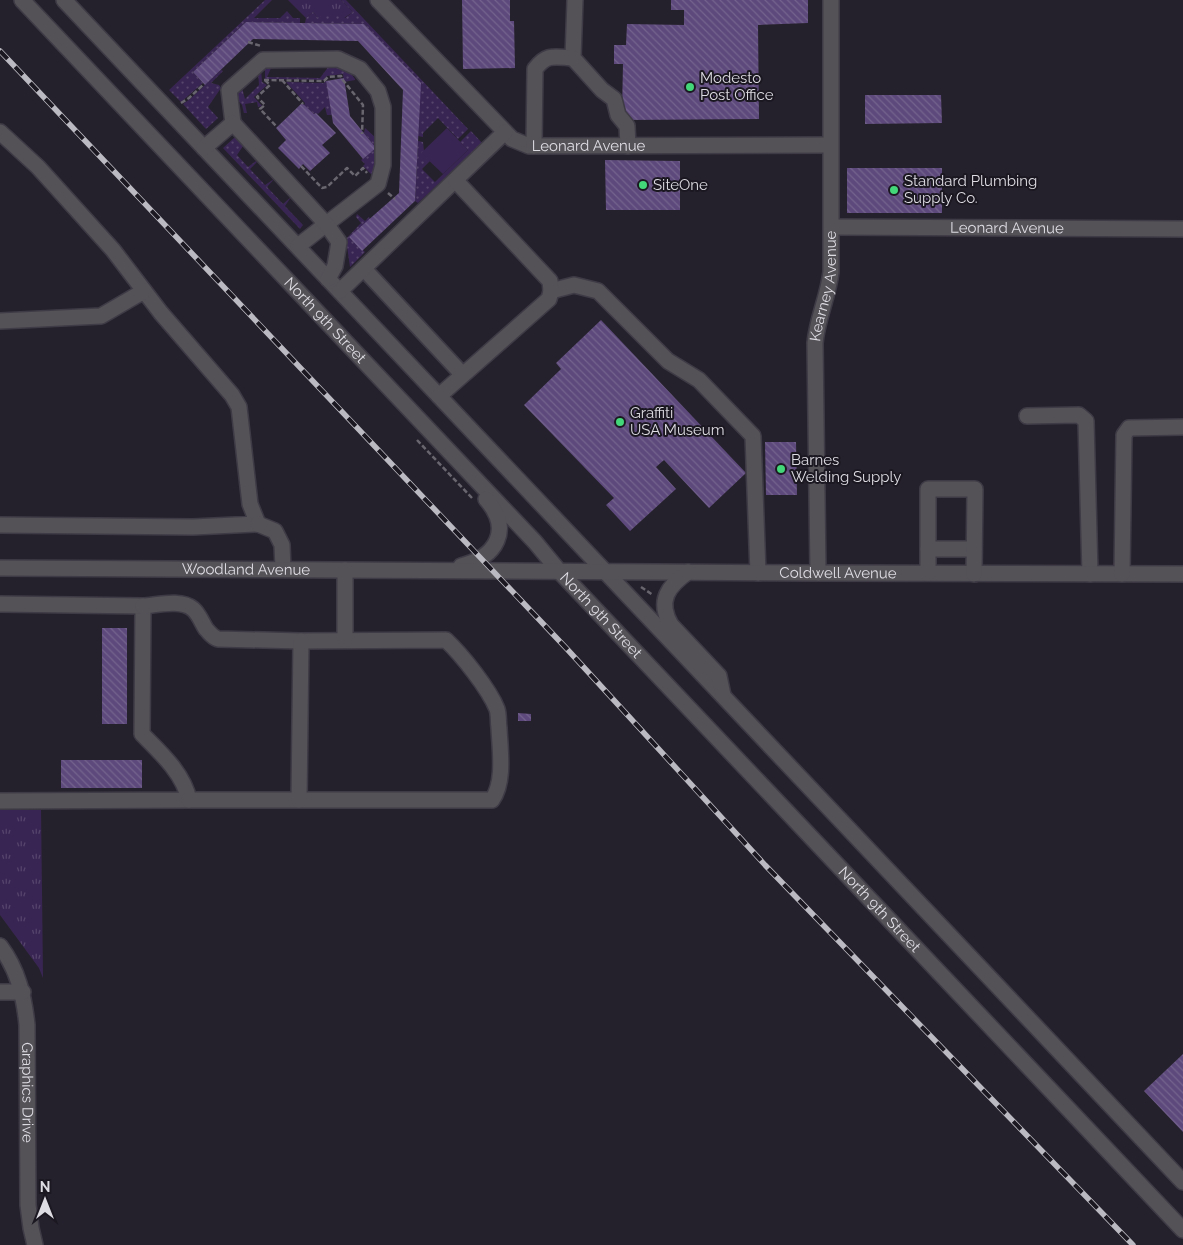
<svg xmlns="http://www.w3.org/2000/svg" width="1183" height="1245" font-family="Raleway,sans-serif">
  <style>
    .grass { fill: url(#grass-tufts) }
    .garden { fill: url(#garden-dots) }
    .pitch { fill: #392553 }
    .building { fill: url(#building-back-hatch) }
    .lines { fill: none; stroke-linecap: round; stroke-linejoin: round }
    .minor-casing { stroke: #3f3b46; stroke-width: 18 }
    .path { stroke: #69666f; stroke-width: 2.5; stroke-dasharray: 5 2.5; stroke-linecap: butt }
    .minor { stroke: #545257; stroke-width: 15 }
    .rail-casing { stroke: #bbb9c1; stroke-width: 5.5 }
    .rail { stroke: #1c1822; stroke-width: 4; stroke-dasharray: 11; stroke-linecap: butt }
    .poi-dot { fill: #44d77a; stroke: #1c1822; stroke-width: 2 }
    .labels { text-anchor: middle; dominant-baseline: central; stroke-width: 4; stroke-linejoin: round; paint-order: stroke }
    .poi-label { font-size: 15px; fill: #dedce3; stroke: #1c1822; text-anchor: start }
    .street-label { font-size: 15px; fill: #dedce3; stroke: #1c1822 }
  </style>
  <defs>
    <pattern id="grass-tufts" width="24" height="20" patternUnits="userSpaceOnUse" patternTransform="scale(1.25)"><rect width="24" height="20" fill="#392553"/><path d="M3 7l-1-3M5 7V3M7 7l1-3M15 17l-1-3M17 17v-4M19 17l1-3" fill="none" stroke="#55446c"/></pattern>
    <pattern id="garden-dots" width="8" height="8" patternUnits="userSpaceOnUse" patternTransform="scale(1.25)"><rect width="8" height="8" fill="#392553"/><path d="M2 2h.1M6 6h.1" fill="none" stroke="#55446c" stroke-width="1.8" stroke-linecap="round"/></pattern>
    <pattern id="building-back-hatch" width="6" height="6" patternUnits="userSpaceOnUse" patternTransform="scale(1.25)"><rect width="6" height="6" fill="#5d497b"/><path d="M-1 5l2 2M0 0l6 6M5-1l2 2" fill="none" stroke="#74638e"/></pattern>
  </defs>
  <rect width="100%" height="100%" fill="#25212c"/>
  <g class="grass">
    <polygon points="288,0 341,0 353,12 344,18 318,18 313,12 306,18"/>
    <polygon points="0,810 41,810 43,978 39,968 0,915"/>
  </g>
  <g class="garden">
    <polygon points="265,0 272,0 254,18 280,18 287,11 293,18 300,18 300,23 246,22 193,72 203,83 181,102 169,90"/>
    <polygon points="341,0 346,0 468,129 458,139 438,118 423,133 423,137 418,136 420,83 364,24 305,23 306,18 313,12 318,18 327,12 331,18 340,12 345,18 353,12"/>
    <path d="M272,66L267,77L320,78L329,66C341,66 348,69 355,79V80L344,82L343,74L327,76L324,80L265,79V67Z"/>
    <polygon points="261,69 262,82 267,85 254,97 262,106 258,107 257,102 245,104 247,113 244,113 242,105 234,96 242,88 245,99 259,85 258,71"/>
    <polygon points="221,70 223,71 211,83 219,85 221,88 208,107 218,118 206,129 183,104 190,99"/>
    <polygon points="326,81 332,115 327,115 325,107 318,114 316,113 314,114 304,105 305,103 286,82 324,83"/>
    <polygon points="365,128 376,138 376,162 373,176 363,166 365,164 361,160 376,148 364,133"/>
    <polygon points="471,131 482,143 418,203 415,201 418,141 423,142 424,151 422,153 430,161 422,169 435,182 468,150 460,142"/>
    <polygon points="234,138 236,138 243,146 237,155 248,167 256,161 257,162 250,169 265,185 274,179 267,187 283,204 291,197 285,206 303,225 300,229 223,148"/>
    <polygon points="357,214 365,221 369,217 370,219 349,237 365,252 350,267 346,239 361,223 356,217"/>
  </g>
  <polygon class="pitch" points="447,128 468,150 443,174 421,153"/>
  <g class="building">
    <polygon points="462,0 510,0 510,21 514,21 515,68 463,69"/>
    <polygon points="671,0 808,0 808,23 758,25 759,119 626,120 626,110 622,111 623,64 614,64 614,45 626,45 627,24 684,25 684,10 671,10"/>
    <polygon points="246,22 364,24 421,83 415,201 362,251 349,237 399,193 403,90 358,41 253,39 205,85 193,72"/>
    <polygon points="344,78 350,116 376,148 363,159 333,123 326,81"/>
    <polygon points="865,95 941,95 942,123 865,124"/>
    <polygon points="302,103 314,114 316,113 336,133 322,145 330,153 310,171 303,164 299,169 278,148 286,140 276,128"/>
    <polygon points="605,160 680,161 680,210 606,210"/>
    <rect x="847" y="168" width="95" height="45"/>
    <polygon points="601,320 746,473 709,508 664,460 656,467 676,489 630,531 606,505 614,498 524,405 561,369 556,363"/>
    <polygon points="765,442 796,442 797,495 766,495"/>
    <rect x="102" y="628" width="25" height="96"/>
    <polygon points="518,713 531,714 531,721 518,721"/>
    <rect x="61" y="760" width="81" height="28"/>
    <polygon points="1183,1054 1183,1132 1144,1091"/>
  </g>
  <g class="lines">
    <g class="minor-casing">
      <g id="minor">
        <path id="s1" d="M22,0L535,542L559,571L1183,1230"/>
        <polyline points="64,0 1183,1182"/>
        <path id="s2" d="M378,0L512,139L529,146L830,145"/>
        <polyline points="575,0 573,58 602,90 614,99 618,115 627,126 628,146"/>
        <polyline points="233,123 229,90 263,60 338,59 360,69 378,91 383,107 383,165 378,184 298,246"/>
        <polyline points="0,132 38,167 113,250 161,313 232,395 239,407 250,504 258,524 193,527 0,525"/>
        <path d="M534,146L535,69C547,53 555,57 573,58"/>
        <polyline points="204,148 233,123 327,225 339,242 335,266 328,279"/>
        <path id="s3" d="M832,227L1183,229"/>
        <polyline points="364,269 462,374"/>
        <polyline points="340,291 505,132"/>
        <polyline points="551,291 574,285 598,291 668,361 699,380 753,436 758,573"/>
        <polyline points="0,321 101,316 144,291"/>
        <polyline points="439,396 549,299 551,291 550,281 456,181"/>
        <polyline points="1027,416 1079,415 1086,421 1090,574"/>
        <polyline points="258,524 275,531 282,545 283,569"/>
        <polyline points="928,549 974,549"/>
        <path d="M461,566C496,557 513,530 486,499"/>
        <path id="s4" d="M0,568L818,573L1183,574"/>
        <path d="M688,572C668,586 657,601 671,625L719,676L723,695"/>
        <path id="s5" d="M818,573L815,343C817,319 828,297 831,272V0"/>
        <polyline points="928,573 928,489 975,489 974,574"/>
        <polyline points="1122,574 1124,435 1129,428 1183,427"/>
        <path d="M0,604L143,606L142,734C160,752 184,774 189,800L0,801"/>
        <path d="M143,606C158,605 181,599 193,609C199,614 202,623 206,629C210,633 212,637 218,639L301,641L446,640C462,655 489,689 497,709C499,715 498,722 499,728C500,750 505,782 492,800H189"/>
        <polyline points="345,640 345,570"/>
        <polyline points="299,800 301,641"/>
        <path id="s6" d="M0,946C18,970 24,996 27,1025L28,1205L31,1228L35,1245"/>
        <polyline points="0,992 23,992"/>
      </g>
    </g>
    <g class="path">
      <polyline points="248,42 261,46"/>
      <polyline points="264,80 324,81 328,77 341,76 342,79 363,105 362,134"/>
      <polyline points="265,80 270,85 257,97 265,105 260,109 277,127"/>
      <polyline points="282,80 303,104"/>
      <polyline points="181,103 189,98 204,84"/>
      <polyline points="301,166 322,188 327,187 347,168 355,176 363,168 367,173"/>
      <polyline points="388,193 395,199"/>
      <polyline points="417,440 472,498"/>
      <polyline points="641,587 653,595"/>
    </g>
    <use href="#minor" class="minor"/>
    <g class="rail-casing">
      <polyline id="rail" points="0,51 567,649 765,865 1133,1245"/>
    </g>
    <use href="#rail" class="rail"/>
  </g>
  <g class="poi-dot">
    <circle cx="690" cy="87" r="5"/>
    <circle cx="643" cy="185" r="5"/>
    <circle cx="894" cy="190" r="5"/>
    <circle cx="620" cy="422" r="5"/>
    <circle cx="781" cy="469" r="5"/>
  </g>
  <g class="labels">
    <g class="poi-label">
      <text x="700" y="78">Modesto<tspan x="700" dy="17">Post Office</tspan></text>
      <text x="904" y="181">Standard Plumbing<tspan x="904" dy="17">Supply Co.</tspan></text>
      <text x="653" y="185">SiteOne</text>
      <text x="630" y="413">Graffiti<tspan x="630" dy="17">USA Museum</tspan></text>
      <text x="791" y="460">Barnes<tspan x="791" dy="17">Welding Supply</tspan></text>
    </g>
    <g class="street-label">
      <text stroke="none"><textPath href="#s2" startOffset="271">Leonard Avenue</textPath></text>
      <text stroke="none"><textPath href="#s3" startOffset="175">Leonard Avenue</textPath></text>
      <text stroke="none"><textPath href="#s5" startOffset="288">Kearney Avenue</textPath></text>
      <text stroke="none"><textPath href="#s1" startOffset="441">North 9th Street</textPath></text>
      <text stroke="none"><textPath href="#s4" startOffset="246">Woodland Avenue</textPath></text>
      <text stroke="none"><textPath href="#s4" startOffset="838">Coldwell Avenue</textPath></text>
      <text stroke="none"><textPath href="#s1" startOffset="845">North 9th Street</textPath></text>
      <text stroke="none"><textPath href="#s1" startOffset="1250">North 9th Street</textPath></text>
      <text stroke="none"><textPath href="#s6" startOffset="152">Graphics Drive</textPath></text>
    </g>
  </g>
  <g transform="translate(45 1200)" stroke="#1c1822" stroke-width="4" paint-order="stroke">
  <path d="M0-4L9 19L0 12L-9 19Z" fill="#dedce3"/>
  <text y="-8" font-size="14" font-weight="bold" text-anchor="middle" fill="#dedce3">N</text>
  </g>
</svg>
